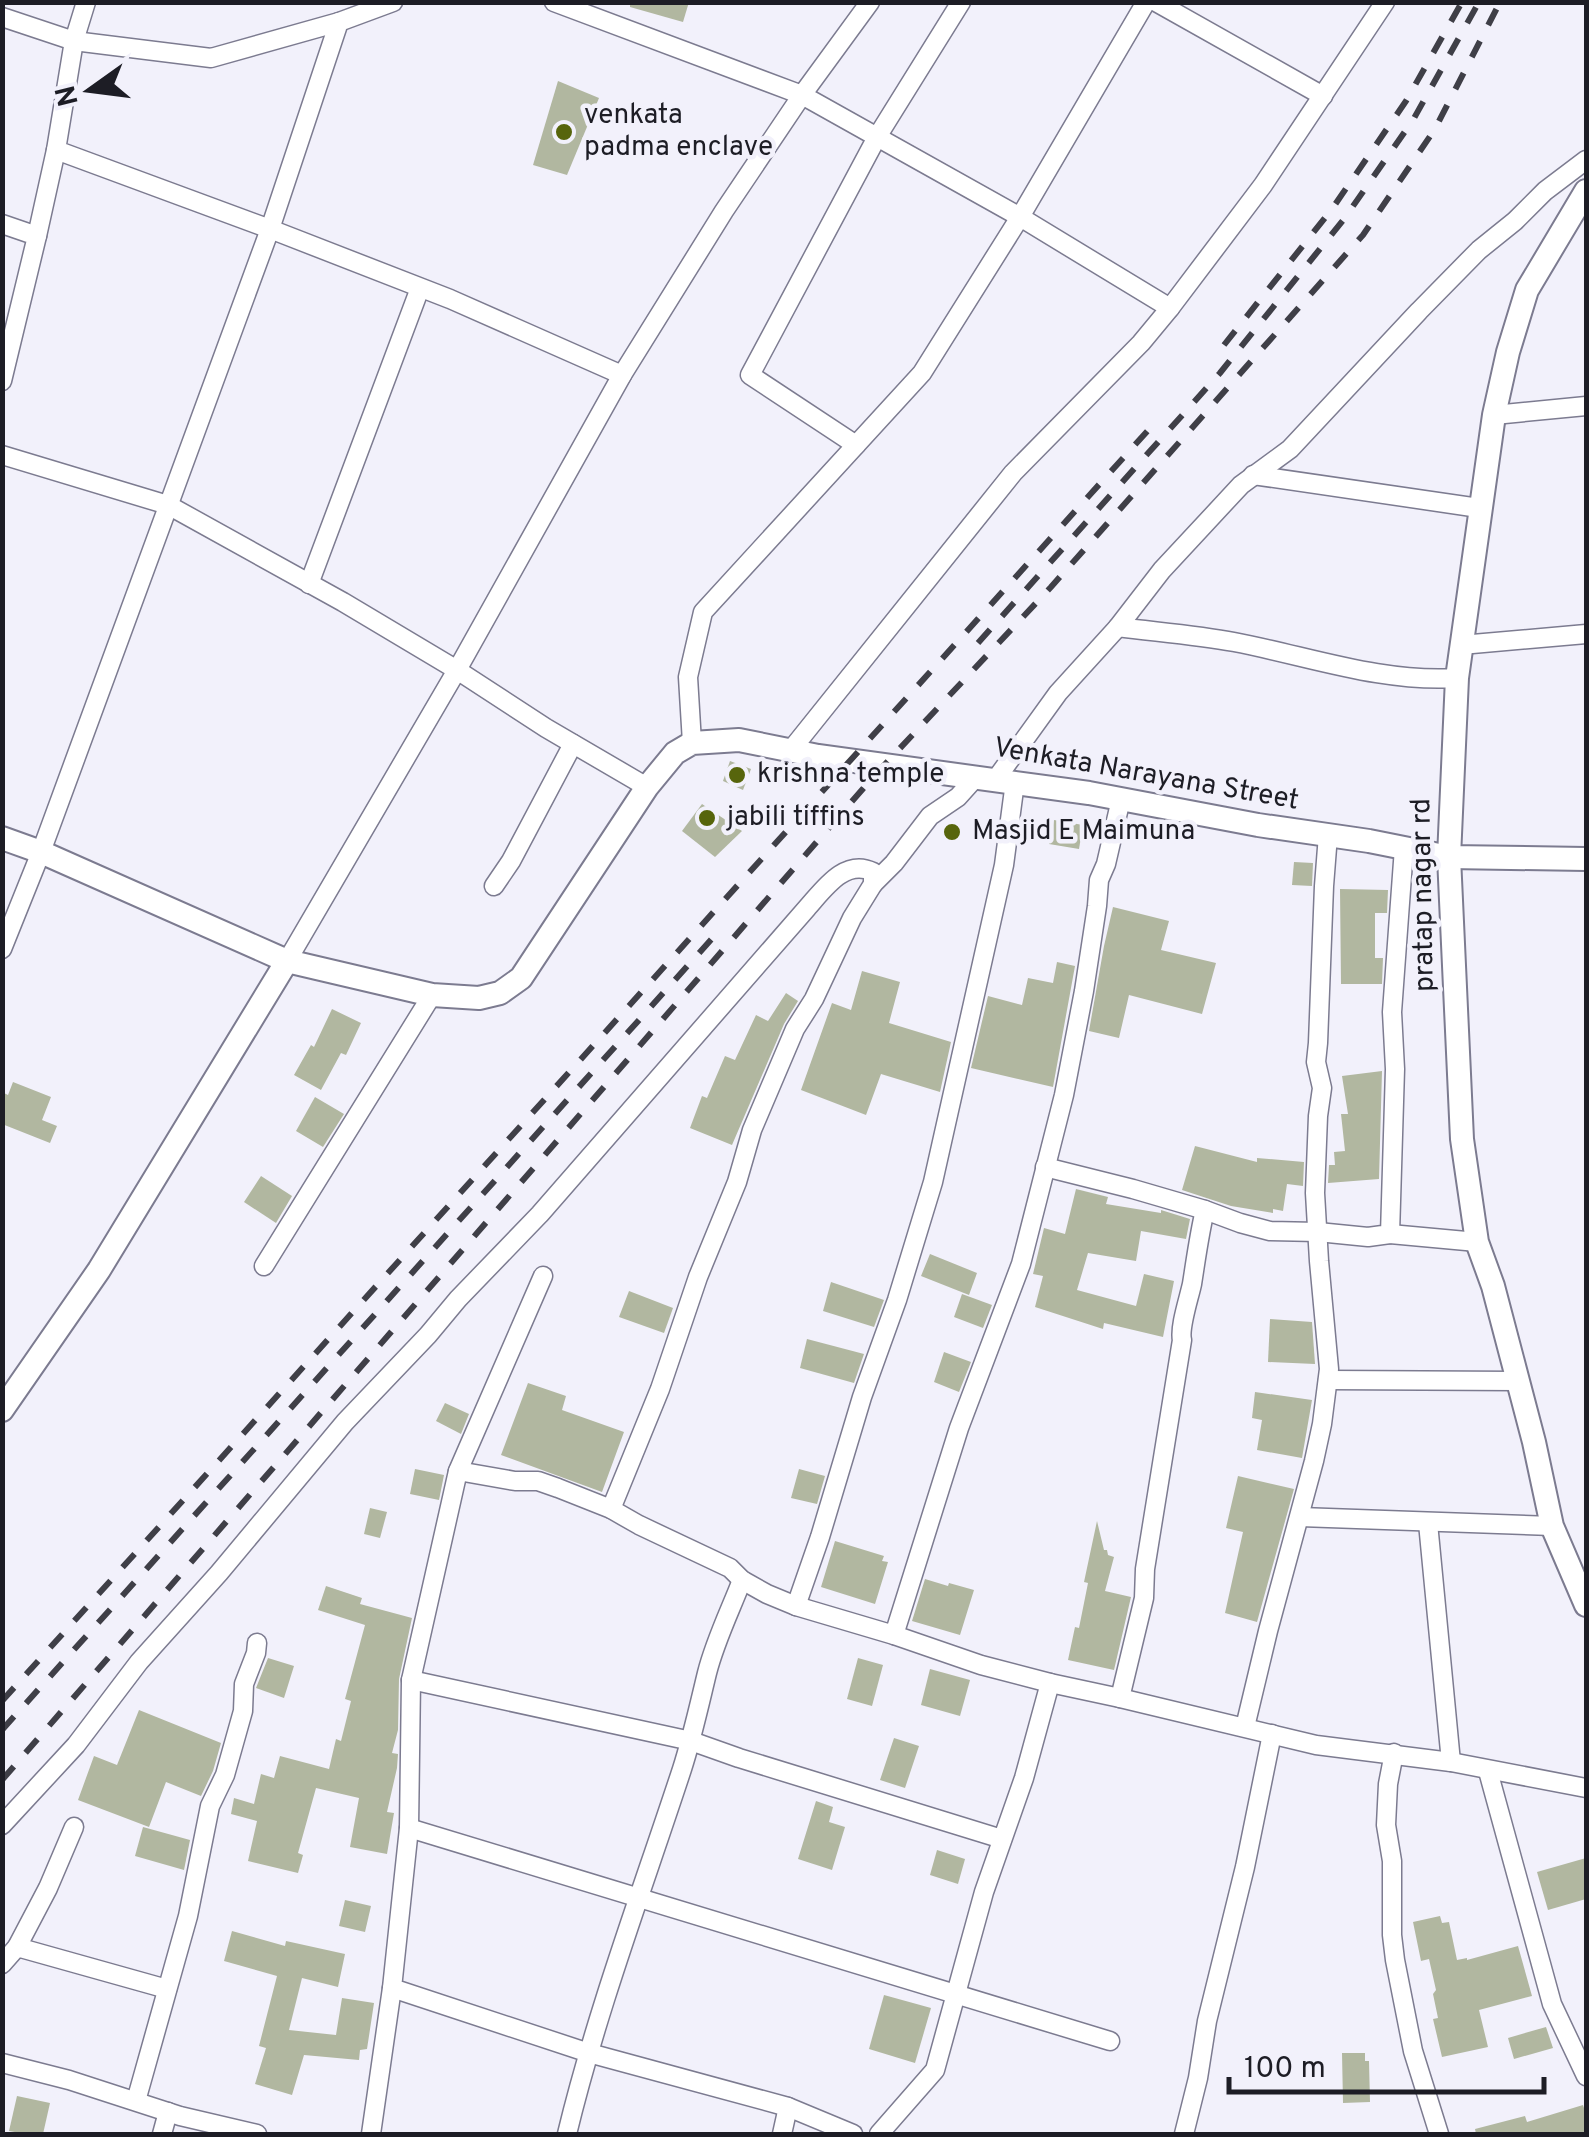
<svg xmlns="http://www.w3.org/2000/svg" width="1589" height="2137" font-family="Overpass,sans-serif">
  <style>
    .building { fill: #b1b7a0 }
    .lines { fill: none; stroke-linecap: round; stroke-linejoin: round }
    .minor-casing { stroke: #7c7b90; stroke-width: 21 }
    .tertiary-casing { stroke: #7c7b90; stroke-width: 26 }
    .minor { stroke: #fff; stroke-width: 18 }
    .tertiary { stroke: #fff; stroke-width: 22 }
    .rail { stroke: #3f3f47; stroke-width: 6; stroke-dasharray: 18 18; stroke-linecap: butt }
    .poi-dot { fill: #57650c; stroke: #f2f1fb; stroke-width: 4 }
    .labels { text-anchor: middle; dominant-baseline: central; stroke-width: 9; stroke-linejoin: round; paint-order: stroke }
    .poi-label { font-size: 28px; fill: #1d1d25; stroke: #f2f1fb; text-anchor: start }
    .street-label { font-size: 28px; fill: #1d1d25; stroke: #f2f1fb }
  </style>
  <rect width="100%" height="100%" fill="#f2f1fb"/>
  <g class="building">
    <polygon points="630,2 689,2 683,22 630,7"/>
    <polygon points="558,81 599,98 567,175 533,165"/>
    <polygon points="730,761 751,769 743,790 723,781"/>
    <polygon points="702,804 742,831 715,857 682,831"/>
    <polygon points="1054,820 1083,825 1079,849 1049,844"/>
    <polygon points="1294,862 1313,863 1312,886 1292,885"/>
    <polygon points="1340,889 1388,890 1387,913 1375,913 1375,958 1383,958 1382,984 1341,984"/>
    <polygon points="1113,907 1169,921 1161,950 1216,963 1202,1014 1129,995 1119,1038 1089,1031 1104,946"/>
    <polygon points="1057,962 1075,966 1053,1087 971,1068 988,996 1022,1005 1028,978 1053,983"/>
    <polygon points="862,971 900,982 889,1023 951,1042 940,1092 881,1074 866,1115 801,1090 832,1003 851,1010"/>
    <polygon points="786,993 798,1001 784,1024 732,1145 690,1128 702,1096 707,1098 725,1056 735,1060 756,1015 768,1021"/>
    <polygon points="332,1009 361,1023 346,1055 341,1053 321,1090 294,1075 311,1045 314,1047"/>
    <polygon points="1382,1071 1379,1179 1328,1183 1329,1165 1335,1165 1334,1152 1345,1151 1341,1114 1348,1114 1342,1076"/>
    <polygon points="13,1082 51,1097 42,1120 57,1126 50,1143 2,1124 2,1092 8,1095"/>
    <polygon points="315,1097 344,1114 323,1147 296,1131"/>
    <polygon points="1195,1146 1257,1162 1257,1158 1304,1162 1303,1186 1287,1184 1283,1211 1273,1209 1273,1213 1231,1206 1182,1190"/>
    <polygon points="261,1176 292,1196 276,1223 244,1202"/>
    <polygon points="1076,1189 1108,1197 1106,1204 1161,1213 1161,1210 1190,1219 1186,1239 1141,1231 1136,1261 1088,1253 1077,1290 1136,1306 1144,1274 1174,1281 1163,1337 1104,1323 1103,1329 1035,1307 1043,1276 1033,1274 1044,1228 1065,1234"/>
    <polygon points="930,1254 977,1273 969,1295 921,1276"/>
    <polygon points="831,1282 884,1300 874,1327 823,1311"/>
    <polygon points="629,1291 673,1308 664,1333 619,1317"/>
    <polygon points="962,1294 992,1305 983,1328 954,1317"/>
    <polygon points="1270,1319 1312,1322 1315,1364 1268,1362"/>
    <polygon points="807,1339 864,1354 854,1383 800,1368"/>
    <polygon points="944,1352 971,1362 959,1392 934,1382"/>
    <polygon points="528,1383 566,1396 562,1410 624,1432 602,1492 501,1455"/>
    <polygon points="1255,1392 1312,1400 1302,1458 1257,1450 1262,1420 1252,1418"/>
    <polygon points="445,1403 469,1414 461,1434 436,1421"/>
    <polygon points="415,1469 444,1475 439,1500 410,1494"/>
    <polygon points="799,1469 825,1476 817,1504 791,1498"/>
    <polygon points="1238,1476 1294,1489 1257,1622 1225,1613 1243,1532 1226,1528"/>
    <polygon points="370,1508 387,1512 380,1538 364,1534"/>
    <polygon points="1097,1521 1104,1550 1107,1550 1108,1555 1114,1557 1105,1591 1131,1597 1114,1670 1068,1660 1075,1627 1079,1628 1088,1583 1084,1582"/>
    <polygon points="835,1541 884,1556 882,1561 888,1562 875,1604 821,1587"/>
    <polygon points="925,1579 948,1586 949,1583 974,1590 960,1635 912,1621"/>
    <polygon points="326,1586 362,1598 360,1604 412,1618 399,1679 398,1730 392,1753 398,1754 397,1768 387,1812 394,1813 387,1854 350,1847 359,1798 316,1788 298,1853 303,1855 298,1873 248,1861 257,1821 231,1814 234,1798 254,1804 261,1774 274,1778 280,1756 329,1769 336,1739 341,1741 351,1701 345,1699 365,1625 318,1610"/>
    <polygon points="268,1658 294,1666 284,1698 256,1688"/>
    <polygon points="858,1658 883,1665 872,1706 847,1699"/>
    <polygon points="930,1669 970,1680 960,1716 921,1705"/>
    <polygon points="139,1710 221,1743 213,1771 201,1796 166,1782 149,1827 78,1800 94,1756 117,1765"/>
    <polygon points="894,1738 919,1746 905,1788 880,1780"/>
    <polygon points="816,1801 833,1807 829,1822 845,1827 832,1870 798,1859"/>
    <polygon points="143,1827 190,1840 184,1870 135,1856"/>
    <polygon points="937,1850 965,1859 958,1884 930,1875"/>
    <polygon points="1586,1858 1586,1899 1548,1910 1537,1872"/>
    <polygon points="345,1900 371,1906 365,1932 339,1926"/>
    <polygon points="1440,1916 1442,1923 1449,1922 1457,1960 1467,1958 1467,1960 1518,1946 1532,1996 1479,2010 1488,2047 1442,2057 1433,2019 1438,2018 1433,1994 1436,1990 1429,1959 1421,1961 1413,1922"/>
    <polygon points="232,1931 285,1946 286,1941 345,1954 338,1987 302,1978 289,2030 336,2035 342,1998 374,2003 367,2049 360,2050 359,2060 304,2055 292,2095 255,2084 266,2048 259,2046 277,1976 224,1961"/>
    <polygon points="884,1995 931,2008 915,2063 869,2049"/>
    <polygon points="1546,2027 1553,2048 1514,2059 1508,2038"/>
    <polygon points="1342,2053 1365,2053 1365,2061 1369,2061 1370,2102 1343,2103"/>
    <polygon points="17,2096 50,2103 43,2134 26,2134 9,2131"/>
    <polygon points="1583,2105 1586,2114 1586,2134 1476,2134 1475,2129 1525,2116 1527,2122"/>
  </g>
  <g class="lines">
    <g class="minor-casing">
      <g id="minor">
        <polyline points="86,2 74,41 56,150 270,229 450,299 622,375"/>
        <polyline points="554,2 802,95 1020,217 1170,308"/>
        <polyline points="1156,2 1323,96"/>
        <polyline points="2,17 74,41 211,58 339,22"/>
        <polyline points="2,224 37,236 2,381"/>
        <polyline points="37,236 56,150"/>
        <polyline points="1494,415 1586,406"/>
        <polyline points="856,445 750,375 877,137 961,2"/>
        <polyline points="2,455 168,505 343,602 457,670 546,728 647,787"/>
        <polyline points="1253,475 1479,508"/>
        <polyline points="309,584 420,288"/>
        <polyline points="1461,645 1586,634"/>
        <path d="M1457,678C1381,683 1308,656 1234,642C1196,635 1157,632 1118,627L1162,570L1241,485L1290,449L1419,311L1479,250L1515,221L1545,191L1586,160"/>
        <polyline points="692,743 688,677 703,612 922,373 1020,217 1146,2"/>
        <polyline points="791,750 1013,473 1141,343 1170,308 1263,185 1385,2"/>
        <polyline points="996,779 1058,693 1118,627"/>
        <polyline points="873,884 894,863 930,816 958,797 976,777"/>
        <polyline points="494,886 511,861 573,744"/>
        <polyline points="2,949 41,852 270,229 339,22 393,2"/>
        <polyline points="287,961 457,670 622,375 724,211 802,95 870,2"/>
        <polyline points="1045,1167 1133,1189 1205,1210 1240,1223 1270,1231 1318,1232 1368,1237 1390,1234 1395,1069 1392,1012 1404,848"/>
        <polyline points="1390,1234 1477,1242"/>
        <polyline points="264,1266 432,995"/>
        <polyline points="543,1276 458,1471 411,1680 409,1828 392,1988 589,2053 788,2107 853,2134"/>
        <polyline points="1328,1380 1517,1381"/>
        <polyline points="458,1471 515,1481 538,1481 558,1488 611,1509 639,1525 730,1568 742,1580 767,1594 796,1606 894,1635 981,1665 1050,1683 1120,1698 1316,1745 1451,1762 1586,1788"/>
        <polyline points="1300,1517 1552,1526"/>
        <polyline points="1428,1523 1451,1762"/>
        <polyline points="796,1606 820,1537 862,1397 897,1300 933,1182 1004,865 1015,782"/>
        <polyline points="894,1635 959,1428 1021,1264 1064,1095 1084,991 1097,906 1099,880 1106,864 1121,799"/>
        <polyline points="411,1680 691,1741 739,1758 1002,1839"/>
        <path d="M1120,1698L1144,1598L1145,1569L1182,1340C1179,1328 1189,1298 1192,1284C1196,1259 1199,1235 1205,1210"/>
        <polyline points="1245,1727 1268,1631 1314,1461 1322,1424 1329,1369 1319,1261 1315,1193 1318,1116 1322,1088 1316,1062 1318,1043 1324,886 1328,835"/>
        <polyline points="1394,1753 1388,1784 1386,1825 1392,1861 1392,1935 1395,1960 1413,2051 1439,2134"/>
        <polyline points="1488,1771 1552,2004 1586,2076"/>
        <path d="M2,1825L76,1745L139,1662L219,1573L345,1422L428,1335L458,1299L540,1214L807,908C824,889 845,858 873,872V884L852,918L814,999L795,1029L752,1130L737,1182L698,1277L660,1389L611,1509"/>
        <polyline points="409,1828 1110,2041"/>
        <polyline points="17,1947 48,1888 74,1827"/>
        <polyline points="2,1964 17,1947 167,1989"/>
        <polyline points="2,2063 69,2080 180,2116 257,2134"/>
        <polyline points="136,2101 188,1916 210,1806 225,1775 243,1711 244,1684 256,1653 257,1643"/>
        <polyline points="162,2134 168,2112"/>
        <polyline points="371,2134 392,1988"/>
        <path d="M567,2134C597,2010 642,1891 682,1769C692,1738 699,1706 707,1673C715,1641 730,1611 742,1580"/>
        <polyline points="782,2134 788,2107"/>
        <polyline points="879,2134 935,2070 984,1892 1024,1778 1050,1683"/>
        <polyline points="1184,2134 1198,2078 1207,2021 1245,1867 1272,1734"/>
      </g>
    </g>
    <g class="tertiary-casing">
      <g id="tertiary">
        <polyline points="1586,191 1527,290 1508,352 1494,415 1457,678 1449,857 1462,1139 1477,1242 1493,1286 1534,1442 1552,1526 1586,1605"/>
        <polyline points="2,838 41,852 287,961 432,995 479,998 500,993 521,978 647,787 675,753 692,743 739,740 818,756 1089,793 1258,825 1369,841 1449,857 1586,859"/>
        <polyline points="2,1410 99,1270 287,961"/>
      </g>
    </g>
    <use href="#minor" class="minor"/>
    <use href="#tertiary" class="tertiary"/>
    <g class="rail">
      <polyline points="1224,345 1332,209 1406,101 1462,2"/>
      <polyline points="978,643 1220,373 1344,219 1413,120 1479,2"/>
      <polyline points="2,1701 1151,427"/>
      <polyline points="2,1730 717,933"/>
      <polyline points="2,1780 874,776 1051,587 1363,235 1435,129 1500,2"/>
    </g>
  </g>
  <g class="poi-dot">
    <circle cx="564" cy="132" r="10"/>
    <circle cx="737" cy="775" r="10"/>
    <circle cx="707" cy="818" r="10"/>
    <circle cx="952" cy="832" r="10"/>
  </g>
  <g class="labels">
    <g class="poi-label">
      <text x="584" y="116">venkata<tspan x="584" dy="32">padma enclave</tspan></text>
      <text x="757" y="775">krishna temple</text>
      <text x="727" y="818">jabili tiffins</text>
      <text x="972" y="832">Masjid E Maimuna</text>
    </g>
    <g class="street-label">
      <text transform="translate(1146 775) rotate(10)">Venkata Narayana Street</text>
      <text transform="translate(1424 895) rotate(-91)">pratap nagar rd</text>
    </g>
  </g>
  <rect width="1589" height="2137" fill="none" stroke="#1d1d25" stroke-width="10"/>
  <g transform="translate(90 90) rotate(256)" stroke="#f2f1fb" stroke-width="8" paint-order="stroke">
  <path d="M0-8L18 38L0 25L-18 38Z" fill="#1d1d25"/>
  <text y="-15" font-size="28" font-weight="bold" text-anchor="middle" fill="#1d1d25">N</text>
  </g>
  <path d="M1229 2077v15h315v-15" fill="none" stroke="#1d1d25" stroke-width="5"/>
  <text x="1244" y="2077" font-size="30" fill="#1d1d25" stroke="#f2f1fb" stroke-width="8" paint-order="stroke">100 m</text>
</svg>
